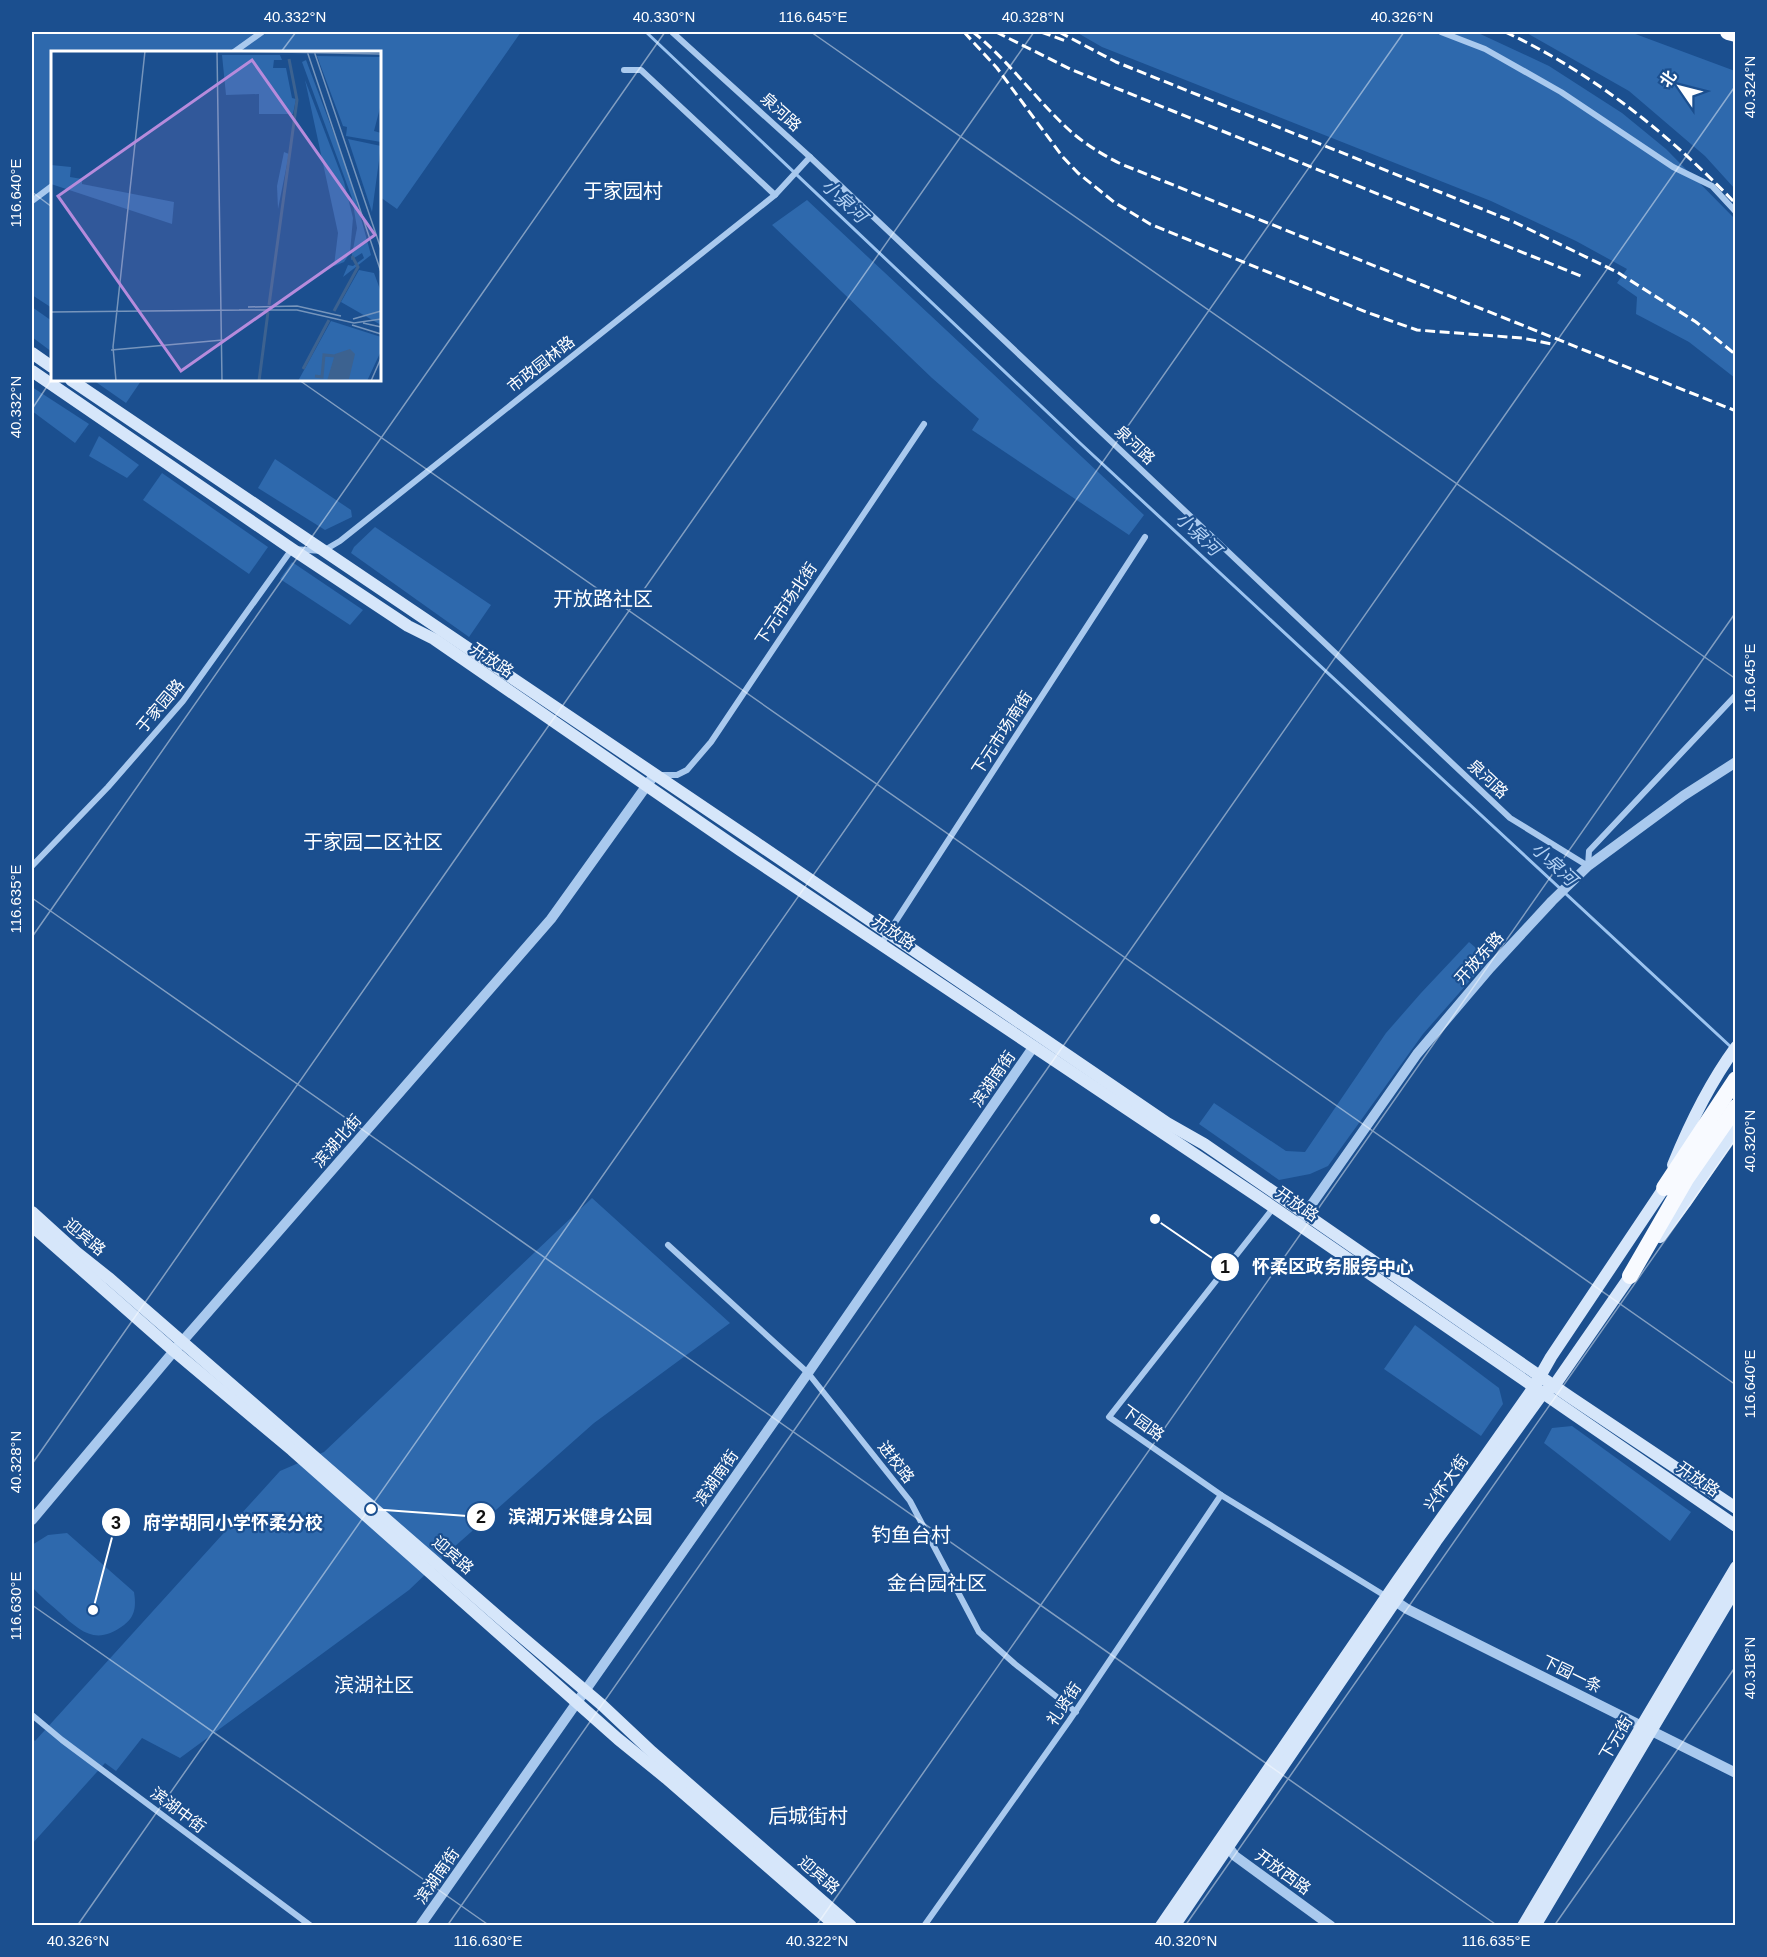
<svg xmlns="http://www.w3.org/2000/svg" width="1767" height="1957" font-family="Arial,'Noto Sans SC',sans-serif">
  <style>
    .green { fill: #2e69ad }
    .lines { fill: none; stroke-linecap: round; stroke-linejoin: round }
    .stream { stroke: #9cc4f0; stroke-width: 3 }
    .minor { stroke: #a9c9ee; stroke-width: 6 }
    .tertiary { stroke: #a9c9ee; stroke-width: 10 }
    .secondary { stroke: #d6e6fa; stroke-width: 12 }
    .trunk { stroke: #f8faff; stroke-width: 16 }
    .rail { stroke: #fff; stroke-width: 3; stroke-dasharray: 10 4.5; stroke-linecap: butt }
    .ticks { fill: none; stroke: #fff; stroke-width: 1.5; stroke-opacity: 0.45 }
    .labels { text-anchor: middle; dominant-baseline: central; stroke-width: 4.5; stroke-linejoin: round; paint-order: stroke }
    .street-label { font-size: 16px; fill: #fff; stroke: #1b4f8f }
    .water-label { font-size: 18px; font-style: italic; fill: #b5d3f5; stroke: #1b4f8f }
    .quarter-label { font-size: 20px; fill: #fff; stroke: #1b4f8f }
    .inset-river { fill: none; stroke: #3c6290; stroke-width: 3 }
    .inset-road { fill: none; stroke: #7695bc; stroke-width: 1.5 }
    .view { fill: #b68bdc; fill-opacity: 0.15; stroke: #b68bdc; stroke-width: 3 }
    .inset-edge { fill: none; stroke: #fff; stroke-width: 3 }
    .leader { fill: none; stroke: #fff; stroke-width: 2 }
    .callout-dot { fill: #fff; stroke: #1b4f8f; stroke-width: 2 }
    .mark-label { font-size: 18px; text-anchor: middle; font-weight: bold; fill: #111 }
    .callout-label { font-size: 18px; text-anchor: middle; font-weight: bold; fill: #fff; stroke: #1b4f8f; stroke-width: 4.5; stroke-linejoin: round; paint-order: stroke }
    .neatline { fill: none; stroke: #fff; stroke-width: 2 }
    .ticks-label { font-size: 15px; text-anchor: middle; fill: #fff }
  </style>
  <rect width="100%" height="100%" fill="#1b4f8f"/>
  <g class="green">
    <polygon points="32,32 521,32 397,209 380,197 380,52 52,52 52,308 32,295"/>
    <polygon points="1076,32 1476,32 1549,66 1622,113 1666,149 1735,219 1735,378 1689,342 1636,314 1637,297 1617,283 1627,269 1576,241 1491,201 1102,47"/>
    <polygon points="1525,32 1630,32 1735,71 1735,189 1705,156 1629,91"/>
    <polygon points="807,200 1144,515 1129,535 972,430 979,419 932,378 772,225"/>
    <polygon points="32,307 52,321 52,352 32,337"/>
    <polygon points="93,380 139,380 141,381 126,403"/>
    <polygon points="32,387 89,424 75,443 32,411"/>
    <polygon points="99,436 139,465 127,478 89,456"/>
    <polygon points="275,459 351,510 352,517 325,530 258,488"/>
    <polygon points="162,473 268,547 249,574 143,500"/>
    <polygon points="375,527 491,605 469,637 351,553 354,547"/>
    <polygon points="292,562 363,610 350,625 280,579"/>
    <polygon points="1469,942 1489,959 1423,1034 1328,1166 1310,1174 1279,1180 1199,1124 1214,1103 1286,1151 1305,1152 1386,1033 1421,993"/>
    <polygon points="592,1198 730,1323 594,1423 453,1548 409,1590 180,1758 142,1738 116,1771 105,1763 32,1844 32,1738 35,1741 280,1471 324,1452"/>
    <polygon points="1415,1325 1499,1388 1503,1404 1481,1436 1384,1369"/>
    <polygon points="1572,1426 1691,1512 1670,1541 1544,1443 1552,1428"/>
    <path d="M67,1533L134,1592C136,1605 136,1616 124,1625C96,1646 81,1632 59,1612C50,1604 40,1596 32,1587V1545L48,1535Z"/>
  </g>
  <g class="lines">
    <polyline class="stream" points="646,32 1081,444 1731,1047"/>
    <g class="minor">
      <polyline points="672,32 810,157 1510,818 1588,866 1589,851 1736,695"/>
      <polyline points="1441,32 1485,49 1561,92 1673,167 1712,186 1736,212"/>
      <polyline points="234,52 262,32"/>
      <polyline points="624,70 641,70 775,195"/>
      <polyline points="32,201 52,186"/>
      <polyline points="658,775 677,775 687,770 711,742 924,424"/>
      <polyline points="32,866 108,787 183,701 292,549 323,551 340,541 775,195 810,157"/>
      <polyline points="881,944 1145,537"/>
      <polyline points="1274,1207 1109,1417 1221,1495 1387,1597"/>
      <polyline points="668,1245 808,1373 910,1501 979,1632 1015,1664 1076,1712"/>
      <polyline points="32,1715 62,1740 311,1926"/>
      <polyline points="924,1926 1069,1721 1221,1495"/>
    </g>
    <g class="tertiary">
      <polyline points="1300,1221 1417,1054 1490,968 1552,901 1588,866 1683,796 1736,762"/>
      <polyline points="32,1520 174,1351 551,919 655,774"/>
      <polyline points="1395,1601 1407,1609 1736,1773"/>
      <polyline points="1224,1841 1235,1856 1331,1926"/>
      <polyline points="420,1926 808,1373 1034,1046"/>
    </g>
    <g class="secondary">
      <polyline points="32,353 52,367"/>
      <polyline points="32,371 292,549 408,626 434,639 740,850 1257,1196 1736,1526"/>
      <polyline points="71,380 755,842 1167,1123 1204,1144 1570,1397 1736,1508"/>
      <path d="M1673,1165C1690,1123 1709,1084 1736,1047"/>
      <polyline points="32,1212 76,1252 110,1279 502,1620 602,1705 652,1752 851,1926"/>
      <polyline points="32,1226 174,1351 292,1450 618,1739 666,1778 836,1926"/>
      <polyline points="1660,1237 1685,1203 1736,1129"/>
      <polyline points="1161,1926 1398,1580 1534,1387 1551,1357 1664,1188 1667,1181"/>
      <polyline points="1174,1926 1436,1541 1543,1393 1554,1386 1635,1269"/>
      <polyline points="1523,1926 1736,1567"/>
      <polyline points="1535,1926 1736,1588"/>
    </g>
    <g class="trunk">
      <polyline points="1728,32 1736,34"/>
      <polyline points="1664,1188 1736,1079"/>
      <polyline points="1630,1276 1686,1179 1736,1107"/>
    </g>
    <g class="rail">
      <polyline points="964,32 997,68 1062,156 1078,173 1114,202 1150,224 1366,312 1417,330 1522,338 1552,344"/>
      <path d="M973,32C1008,60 1034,97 1067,128C1083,143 1101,154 1121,164L1736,411"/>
      <polyline points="996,32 1070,69 1111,86 1581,276"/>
      <polyline points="1041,32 1066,41"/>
      <polyline points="1059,32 1116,62 1512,221 1617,272 1696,322 1736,355"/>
      <path d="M1505,32C1592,72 1670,135 1736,204"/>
    </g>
  </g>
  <path class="ticks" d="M811,32L1736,679M281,52L296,32M32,192L52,207M299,380L1736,1385M32,409L52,379M32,898L1498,1926M32,937L665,32M32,1464L1034,32M32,1605L490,1926M77,1926L1404,32M447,1926L1736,85M816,1926L1736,612M1185,1926L1736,1139M1554,1926L1736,1666"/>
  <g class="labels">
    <g class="street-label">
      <text transform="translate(781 112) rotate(42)">泉河路</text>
      <text transform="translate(541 364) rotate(-38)">市政园林路</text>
      <text transform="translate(1135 445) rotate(43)">泉河路</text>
      <text transform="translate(786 604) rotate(-56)">下元市场北街</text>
      <text transform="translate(492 660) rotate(34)">开放路</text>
      <text transform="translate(160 706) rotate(-50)">于家园路</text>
      <text transform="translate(1002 733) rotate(-57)">下元市场南街</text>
      <text transform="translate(1488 779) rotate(43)">泉河路</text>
      <text transform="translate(894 932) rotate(34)">开放路</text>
      <text transform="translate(1479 958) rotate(-48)">开放东路</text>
      <text transform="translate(993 1079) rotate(-55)">滨湖南街</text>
      <text transform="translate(337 1141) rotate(-49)">滨湖北街</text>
      <text transform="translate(1297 1204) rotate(35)">开放路</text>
      <text transform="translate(85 1237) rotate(40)">迎宾路</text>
      <text transform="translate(1143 1423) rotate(36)">下园路</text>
      <text transform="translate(896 1462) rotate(52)">进校路</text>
      <text transform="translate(716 1478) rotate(-55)">滨湖南街</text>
      <text transform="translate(1698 1479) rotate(35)">开放路</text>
      <text transform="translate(1446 1483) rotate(-55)">兴怀大街</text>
      <text transform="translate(453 1555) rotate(41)">迎宾路</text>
      <text transform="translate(1572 1674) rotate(26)">下园一条</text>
      <text transform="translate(1064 1704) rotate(-56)">礼贤街</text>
      <text transform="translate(1616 1738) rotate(-59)">下元街</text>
      <text transform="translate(178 1810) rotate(37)">滨湖中街</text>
      <text transform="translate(1283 1872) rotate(36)">开放西路</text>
      <text transform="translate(819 1875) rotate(41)">迎宾路</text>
      <text transform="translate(437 1876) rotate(-55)">滨湖南街</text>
    </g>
    <g class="water-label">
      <text transform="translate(844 201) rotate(43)">小泉河</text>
      <text transform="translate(1198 534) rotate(43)">小泉河</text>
      <text transform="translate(1554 864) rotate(43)">小泉河</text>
    </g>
    <g class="quarter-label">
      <text x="623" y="191">于家园村</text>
      <text x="603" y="599">开放路社区</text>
      <text x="373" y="842">于家园二区社区</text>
      <text x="911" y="1535">钓鱼台村</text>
      <text x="937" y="1583">金台园社区</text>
      <text x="374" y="1685">滨湖社区</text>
      <text x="808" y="1816">后城街村</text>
    </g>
  </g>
  <g transform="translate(51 51)">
    <rect width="330" height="330" fill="#1b4f8f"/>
    <path d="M229,4L231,9H223L222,17H235L241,47L245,48L242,63H208V43L175,44L171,4ZM266,5L330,6V53L323,80L330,82V91L295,85L296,76L292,75ZM255,9L298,123L320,204L292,226L297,214L302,215L313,207L311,202L300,209L306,177L301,147L251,11ZM254,29L293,131L302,167L299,202L293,211L283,215L287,182ZM297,88L330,95L321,161ZM233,101L238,103L227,158L226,135ZM0,114L20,116L19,126L31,128V133L123,151L121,173L0,133ZM308,219L323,222L330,241V274L290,251ZM280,270L330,286V300L316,330H247Z" fill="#2e69ad"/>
    <path d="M299,298L304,303L298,328L276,330L284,303Z" fill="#3c6290"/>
    <path class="inset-river" d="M218,254L246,49L238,8M283,260L307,216L301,205M252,318L278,269M264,325L271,326L273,304L284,305M208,330L217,261"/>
    <path class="inset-road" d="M166,0L171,330M174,0L330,3M256,0L330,221M263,0L330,198M197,256L246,255L290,265M188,259H246L303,272L330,268M0,261L193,259M302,268L330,260M312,272L330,276M301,274L330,283M60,299L172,289M65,330L62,296L94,0M320,330L330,307"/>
    <path class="view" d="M201,9L324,184L130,320L7,145Z"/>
    <rect width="330" height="330" class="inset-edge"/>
  </g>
  <path class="leader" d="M1155 1219L1225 1267M371 1509L481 1517M93 1610L116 1522"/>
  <g class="callout-dot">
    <circle cx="1155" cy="1219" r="6"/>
    <circle cx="371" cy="1509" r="6"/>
    <circle cx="93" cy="1610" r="6"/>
    <circle cx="1225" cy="1267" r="15"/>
    <circle cx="481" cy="1517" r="15"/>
    <circle cx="116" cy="1522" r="15"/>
  </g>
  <g class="mark-label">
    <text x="1225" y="1273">1</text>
    <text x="481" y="1523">2</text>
    <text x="116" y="1529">3</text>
  </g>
  <g class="callout-label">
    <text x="1333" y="1273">怀柔区政务服务中心</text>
    <text x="580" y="1523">滨湖万米健身公园</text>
    <text x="233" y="1529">府学胡同小学怀柔分校</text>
  </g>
  <rect width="1767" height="1957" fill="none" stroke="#1b4f8f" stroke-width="66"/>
  <g transform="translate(1680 87) rotate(305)" stroke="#1b4f8f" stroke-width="4.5" paint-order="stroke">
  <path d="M0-4.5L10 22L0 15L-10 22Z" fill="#ffffff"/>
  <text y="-9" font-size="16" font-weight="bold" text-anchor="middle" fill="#ffffff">北</text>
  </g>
  <rect x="33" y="33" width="1701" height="1891" class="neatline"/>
  <g class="ticks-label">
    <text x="295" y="22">40.332°N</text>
    <text x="664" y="22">40.330°N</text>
    <text x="813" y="22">116.645°E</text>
    <text x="1033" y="22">40.328°N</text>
    <text x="1402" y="22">40.326°N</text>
    <text transform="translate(1750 87) rotate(-90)" y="5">40.324°N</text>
    <text transform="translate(16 193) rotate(-90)" y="5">116.640°E</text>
    <text transform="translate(16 407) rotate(-90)" y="5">40.332°N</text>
    <text transform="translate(1750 678) rotate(-90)" y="5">116.645°E</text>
    <text transform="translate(16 899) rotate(-90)" y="5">116.635°E</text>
    <text transform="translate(1750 1141) rotate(-90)" y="5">40.320°N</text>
    <text transform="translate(1750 1384) rotate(-90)" y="5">116.640°E</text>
    <text transform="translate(16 1462) rotate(-90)" y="5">40.328°N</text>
    <text transform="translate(16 1606) rotate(-90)" y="5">116.630°E</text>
    <text transform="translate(1750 1668) rotate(-90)" y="5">40.318°N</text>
    <text x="78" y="1946">40.326°N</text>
    <text x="488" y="1946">116.630°E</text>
    <text x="817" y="1946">40.322°N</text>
    <text x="1186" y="1946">40.320°N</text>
    <text x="1496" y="1946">116.635°E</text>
  </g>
</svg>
